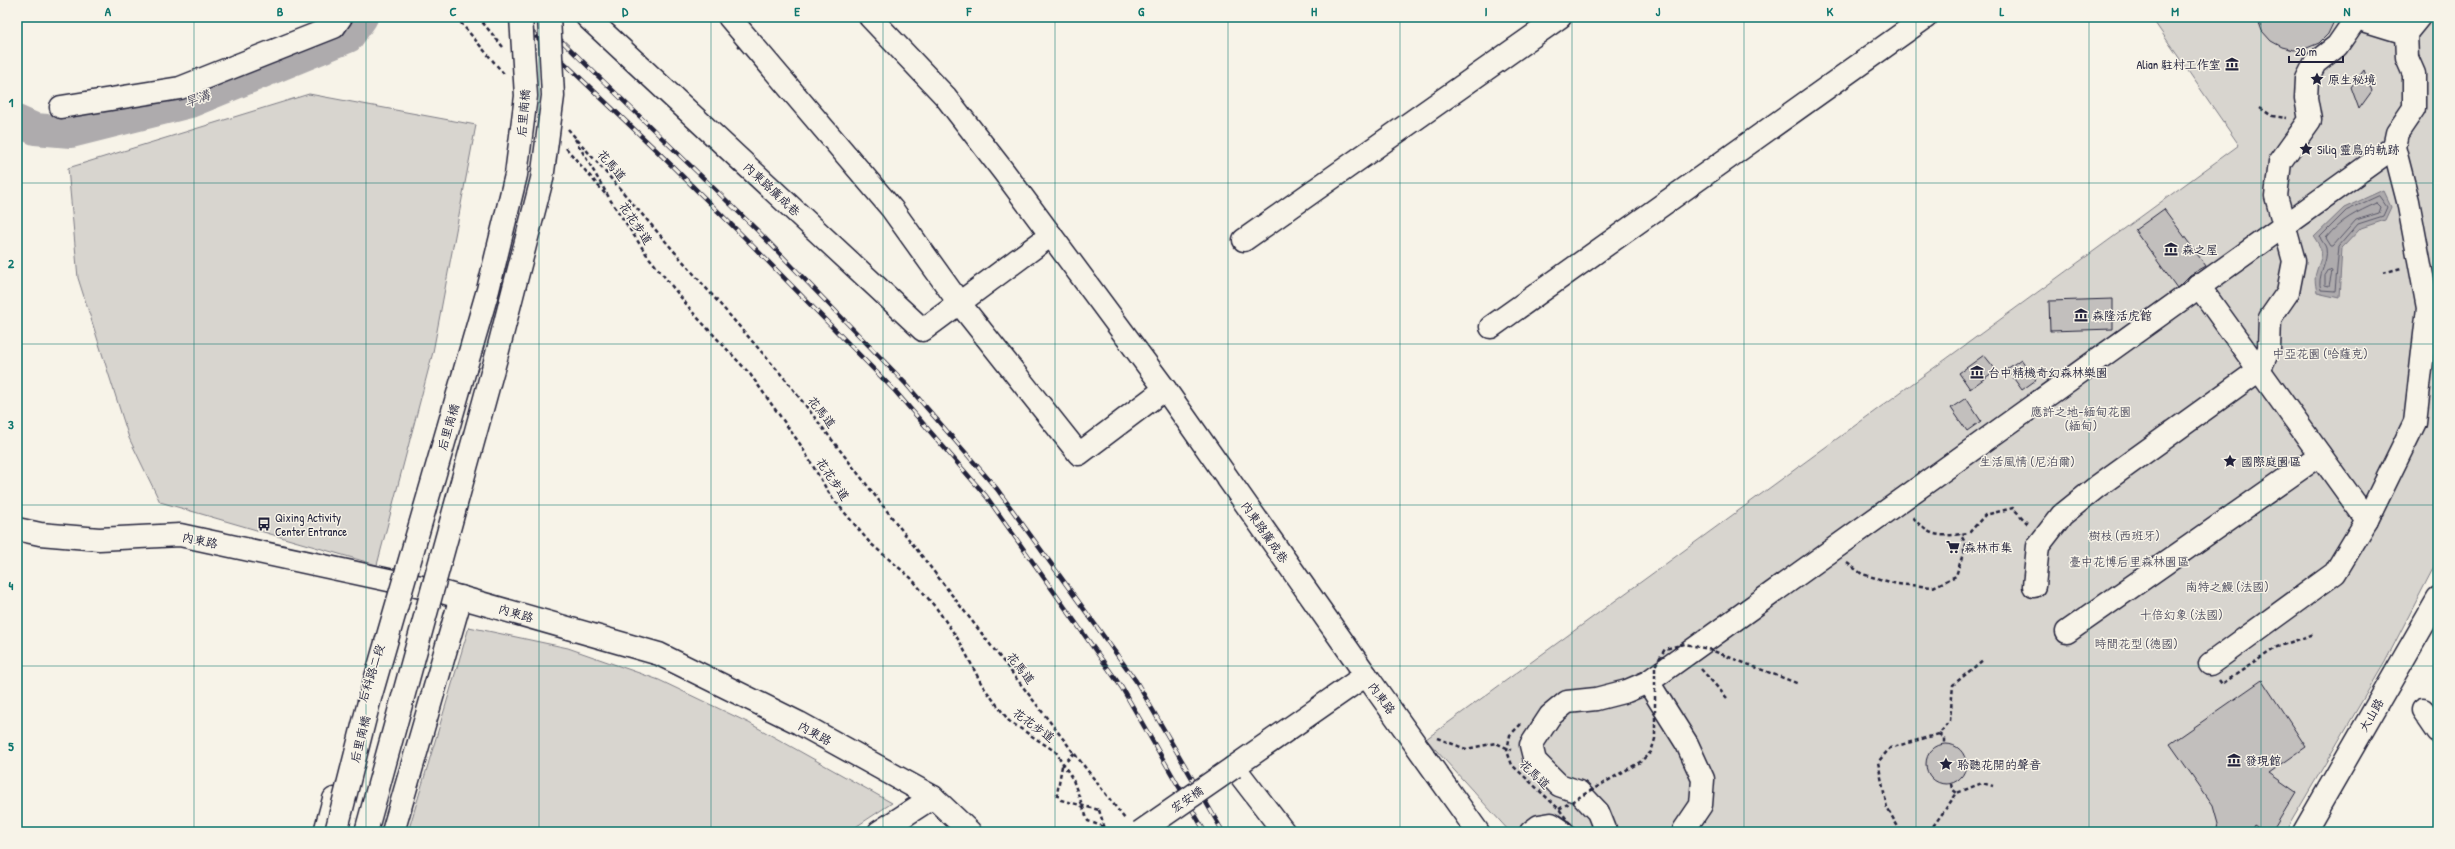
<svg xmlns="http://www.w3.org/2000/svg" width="2455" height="849" font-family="'Patrick Hand','LXGW WenKai TC',sans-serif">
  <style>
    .green { fill: #d8d5cf; stroke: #7d7c85 }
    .water { fill: #aeabad; stroke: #76747f }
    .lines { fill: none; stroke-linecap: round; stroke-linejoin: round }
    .shore { stroke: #5a5969; stroke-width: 1 }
    .river { stroke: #aeabad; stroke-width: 32 }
    .building { fill: #c2bfbd; stroke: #22223b }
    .minor-casing { stroke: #22223b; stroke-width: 25 }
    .path { stroke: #22223b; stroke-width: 2.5; stroke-dasharray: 4 3; stroke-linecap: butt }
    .minor { stroke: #f7f3e8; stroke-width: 22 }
    .rail-casing { stroke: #22223b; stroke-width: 4.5 }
    .rail { stroke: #f7f3e8; stroke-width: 3; stroke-dasharray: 9; stroke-linecap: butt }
    .minor-bridge-casing { stroke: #22223b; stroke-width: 25; stroke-linecap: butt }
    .path-bridge { stroke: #22223b; stroke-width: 2.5; stroke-dasharray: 4 3; stroke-linecap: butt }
    .minor-bridge { stroke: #f7f3e8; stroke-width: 22 }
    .grid { fill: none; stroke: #0f766e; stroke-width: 1; stroke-opacity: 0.55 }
    .labels { text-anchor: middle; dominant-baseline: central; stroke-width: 3; stroke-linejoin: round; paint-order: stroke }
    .poi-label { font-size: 12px; fill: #22223b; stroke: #f7f3e8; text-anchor: start }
    .street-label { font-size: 12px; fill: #22223b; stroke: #f7f3e8 }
    .park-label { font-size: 12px; fill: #504f60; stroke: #f7f3e8 }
    .water-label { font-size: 13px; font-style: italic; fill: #535263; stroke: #f7f3e8 }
    .neatline { fill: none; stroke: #0f766e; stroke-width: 1.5 }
    .grid-label { font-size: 13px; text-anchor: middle; font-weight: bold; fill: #0f766e }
  </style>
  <rect width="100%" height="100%" fill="#f7f3e8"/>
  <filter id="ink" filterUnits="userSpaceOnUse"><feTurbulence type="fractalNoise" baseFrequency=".025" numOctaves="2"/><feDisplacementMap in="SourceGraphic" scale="8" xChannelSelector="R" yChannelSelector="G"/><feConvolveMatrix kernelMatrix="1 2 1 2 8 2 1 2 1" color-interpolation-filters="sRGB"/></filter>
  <g filter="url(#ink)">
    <g class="green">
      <polygon points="2151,17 2438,17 2438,559 2385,662 2285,832 1510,832 1426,739 2239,145"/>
      <polygon points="309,94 476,125 433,352 377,565 160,502 129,438 78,278 68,168"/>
      <polygon points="469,627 568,648 659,680 749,723 892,803 848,832 408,832"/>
    </g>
    <path class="water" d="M2383,190L2391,207L2385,220L2361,228L2342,248L2339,298L2317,293C2316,287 2314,279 2316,273C2321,255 2326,255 2314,237L2344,208Z"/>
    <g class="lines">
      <g class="shore">
        <path d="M2379,196L2387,207L2383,216L2358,224L2339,246L2335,291L2321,290C2316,275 2329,263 2326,248C2325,244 2321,241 2320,237L2346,211Z"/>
        <path d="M2377,203L2381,207L2379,213L2356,220L2333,246H2331L2326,238C2340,220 2357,212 2377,203Z"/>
        <polygon points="2329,270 2332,271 2329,286 2325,285 2325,276"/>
      </g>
      <polyline class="river" points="17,121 35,129 71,132 190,102 348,37 362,17"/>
    </g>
    <g class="building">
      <polygon points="2257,17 2336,17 2328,34 2319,43 2307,48 2294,50 2282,47 2271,41 2262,31"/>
      <polygon points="2364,70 2372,91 2359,109 2351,87"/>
      <polygon points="2164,209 2206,266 2190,275 2177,288 2135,230"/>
      <polygon points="2113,299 2113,329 2050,331 2049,301"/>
      <polygon points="1984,355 1996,370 1970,389 1959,373"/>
      <polygon points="2021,359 2036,380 2022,390 2007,369"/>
      <polygon points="1966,398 1981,421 1967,431 1951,408"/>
      <polygon points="2262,680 2306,747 2269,773 2296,792 2272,832 2265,832 2254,825 2250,832 2216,832 2218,823 2213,805 2170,744"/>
      <circle cx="1946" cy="764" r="20"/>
    </g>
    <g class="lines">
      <g class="minor-casing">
        <g id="minor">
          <polyline points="587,17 923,330 1051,235"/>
          <polyline points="729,17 892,209 960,304 1079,454 1165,389"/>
          <polyline points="870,17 945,96 1004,172 1165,389 1366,675"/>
          <polyline points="2357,18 2406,33"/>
          <polyline points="61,107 180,88 334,27 341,17"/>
          <polyline points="1244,240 1560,17"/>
          <polyline points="2198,285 2367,520"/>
          <polyline points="1491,327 1926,17"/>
          <polyline points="17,529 40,534 99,539 180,535 435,590 659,654 799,723 933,797 970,832"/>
          <polyline points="2034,586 2038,546 2062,515 2098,486 2259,370 2269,349 2270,318 2288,292 2294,261 2276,196 2280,162 2310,120 2306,98 2307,79 2315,63 2337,46 2357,17"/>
          <polyline points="2067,632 2320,455"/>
          <polyline points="2210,664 2335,573 2367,520 2415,422 2428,308 2408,201 2394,147 2397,133 2414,108 2414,74 2407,58 2406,33 2419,17"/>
          <polyline points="1648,682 1687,744 1703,779 1701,805 1684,830 1685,832"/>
          <polyline points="2423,710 2438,732"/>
          <polyline points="325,832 334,799"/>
          <polyline points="393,832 461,597"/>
          <polyline points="879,832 933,797"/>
          <polyline points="1284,832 1234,767 1366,675 1478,832"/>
          <polyline points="1531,832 1539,826 1551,824 1563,832"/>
          <polyline points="1606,832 1598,812 1579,792 1559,785 1535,761 1531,745 1550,716 1567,702 1596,699 1627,691 1648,682 2394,147"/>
          <polyline points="2304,832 2438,599"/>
        </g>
      </g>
      <g class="path">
        <polyline points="456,17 504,74"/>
        <polyline points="478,17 503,47"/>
        <polyline points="2260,108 2272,116 2287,118"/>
        <polyline points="568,129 785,379 1125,819"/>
        <polyline points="575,139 611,201 647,255 695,315 750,374 800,444 830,495 870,543 911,578 937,609 960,642 982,685 1009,721 1056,752 1073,780 1088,821 1104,827"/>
        <polyline points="566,148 607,196"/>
        <polyline points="2383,273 2401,268"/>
        <path d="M1913,517C1931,540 1943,536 1969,533L1985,515L2013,508L2029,525"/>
        <polyline points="1847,563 1862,574 1897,584 1933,587 1956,576 1966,544 1960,534"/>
        <polyline points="1701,669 1727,698"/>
        <polyline points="2219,680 2222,684 2277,647 2314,634"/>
        <polyline points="1939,734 1944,738 1944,744"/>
        <polyline points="1437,738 1466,749 1496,743 1511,750"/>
        <polyline points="1062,766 1075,752"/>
        <polyline points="1951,784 1952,789 1957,793"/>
        <polyline points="1099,810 1106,832"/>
        <polyline points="1901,832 1887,808 1878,762 1890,748 1939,734 1950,721 1953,685 1984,659"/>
        <polyline points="1929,832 1957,793 1982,783 1993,786"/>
      </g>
      <use href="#minor" class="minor"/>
      <g class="rail-casing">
        <g id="rail">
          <polyline points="516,17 657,151 745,238 895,391 986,496 1122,688 1205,832"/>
          <polyline points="537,17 757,230 906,384 997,489 1136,681 1223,832"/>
        </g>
      </g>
      <use href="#rail" class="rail"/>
      <g class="minor-bridge-casing">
        <g id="minor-bridge">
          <polyline points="336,832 370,698 488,290 516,175 526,96 521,17"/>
          <polyline points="366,832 496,358 542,179 553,96 549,17"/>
          <polyline points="1140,832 1234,767"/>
        </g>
      </g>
      <g class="path-bridge">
        <polyline points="1521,724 1510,735 1507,751 1512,765 1559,809 1576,832"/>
        <polyline points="1062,766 1057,794 1061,800 1099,810"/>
        <polyline points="1559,809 1640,762 1651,752 1655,739 1655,666 1665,649 1685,644 1708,649 1799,684"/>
      </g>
      <use href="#minor-bridge" class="minor-bridge"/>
    </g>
  </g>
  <path class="grid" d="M194,17V832M366,17V832M539,17V832M711,17V832M883,17V832M1055,17V832M1228,17V832M1400,17V832M1572,17V832M1744,17V832M1916,17V832M2089,17V832M2261,17V832M17,183H2438M17,344H2438M17,505H2438M17,666H2438"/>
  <defs>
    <g id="museum-bare" transform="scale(1.08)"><path d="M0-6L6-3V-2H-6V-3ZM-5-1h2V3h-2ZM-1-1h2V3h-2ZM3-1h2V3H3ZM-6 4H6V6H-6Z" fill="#22223b" stroke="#f7f3e8" stroke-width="2.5" paint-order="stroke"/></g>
    <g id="sight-bare" transform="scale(1.08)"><path d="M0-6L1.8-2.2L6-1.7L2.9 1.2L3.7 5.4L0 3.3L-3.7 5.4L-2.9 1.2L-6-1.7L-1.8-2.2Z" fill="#22223b" stroke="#f7f3e8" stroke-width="2.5" paint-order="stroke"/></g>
    <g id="bus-bare" transform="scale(1.08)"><path d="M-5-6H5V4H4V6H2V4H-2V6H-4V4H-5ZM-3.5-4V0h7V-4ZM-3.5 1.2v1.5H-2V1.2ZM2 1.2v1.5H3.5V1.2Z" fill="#22223b" stroke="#f7f3e8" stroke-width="2.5" paint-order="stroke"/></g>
    <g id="supermarket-bare" transform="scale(1.08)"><path d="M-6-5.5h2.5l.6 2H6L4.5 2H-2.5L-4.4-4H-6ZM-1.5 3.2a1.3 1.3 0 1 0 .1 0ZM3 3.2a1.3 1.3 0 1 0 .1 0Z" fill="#22223b" stroke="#f7f3e8" stroke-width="2.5" paint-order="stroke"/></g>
  </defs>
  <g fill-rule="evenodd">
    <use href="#museum-bare" x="2232" y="64"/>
    <use href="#sight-bare" x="2317" y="79"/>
    <use href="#sight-bare" x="2306" y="149"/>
    <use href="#museum-bare" x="2171" y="249"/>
    <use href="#museum-bare" x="2081" y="315"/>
    <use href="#museum-bare" x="1977" y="372"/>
    <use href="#sight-bare" x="2230" y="461"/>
    <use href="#bus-bare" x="264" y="524"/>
    <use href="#supermarket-bare" x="1953" y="547"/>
    <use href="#museum-bare" x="2234" y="760"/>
    <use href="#sight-bare" x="1946" y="764"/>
  </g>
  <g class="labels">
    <g class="poi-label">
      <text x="2221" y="64" text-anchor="end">Alian 駐村工作室</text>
      <text x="2328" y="79">原生秘境</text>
      <text x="2317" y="149">Siliq 靈鳥的軌跡</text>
      <text x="2182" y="249">森之屋</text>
      <text x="2092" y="315">森隆活虎館</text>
      <text x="1988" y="372">台中精機奇幻森林樂園</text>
      <text x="2241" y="461">國際庭園區</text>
      <text x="275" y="517">Qixing Activity<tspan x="275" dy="14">Center Entrance</tspan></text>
      <text x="1964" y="547">森林市集</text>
      <text x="2245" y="760">發現館</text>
      <text x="1957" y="764">聆聽花開的聲音</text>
    </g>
    <g class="street-label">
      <text transform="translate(523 113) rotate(-85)">后里南橋</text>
      <text transform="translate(612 165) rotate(49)">花馬道</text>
      <text transform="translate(772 189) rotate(43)">內東路廣成巷</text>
      <text transform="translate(636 223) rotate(56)">花花步道</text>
      <text transform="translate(822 412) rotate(52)">花馬道</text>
      <text transform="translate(448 427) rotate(-74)">后里南橋</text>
      <text transform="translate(833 479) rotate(56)">花花步道</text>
      <text transform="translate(1265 532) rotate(55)">內東路廣成巷</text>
      <text transform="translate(200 540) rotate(12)">內東路</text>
      <text transform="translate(516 613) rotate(16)">內東路</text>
      <text transform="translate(1021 668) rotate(52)">花馬道</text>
      <text transform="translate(371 673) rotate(-72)">后科路二段</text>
      <text transform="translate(1382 698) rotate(54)">內東路</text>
      <text transform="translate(2371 715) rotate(-60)">大山路</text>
      <text transform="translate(1034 725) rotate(36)">花花步道</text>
      <text transform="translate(815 733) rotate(29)">內東路</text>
      <text transform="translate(360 739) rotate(-76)">后里南橋</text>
      <text transform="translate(1535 774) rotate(43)">花馬道</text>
      <text transform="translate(1187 799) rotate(-35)">宏安橋</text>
    </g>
    <g class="park-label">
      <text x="2320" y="353">中亞花園 (哈薩克)</text>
      <text x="2081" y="411">應許之地-緬甸花園<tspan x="2081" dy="14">(緬甸)</tspan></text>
      <text x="2027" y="461">生活風情 (尼泊爾)</text>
      <text x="2124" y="535">樹枝 (西班牙)</text>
      <text x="2129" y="561">臺中花博后里森林園區</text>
      <text x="2227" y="586">南特之鰻 (法國)</text>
      <text x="2181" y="614">十倍幻象 (法國)</text>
      <text x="2136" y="643">時間花型 (德國)</text>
    </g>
    <g class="water-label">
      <text transform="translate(197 98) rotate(-20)">旱溝</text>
    </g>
  </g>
  <rect width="2455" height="849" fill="none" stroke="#f7f3e8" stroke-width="44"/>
  <path d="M2289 56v6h54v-6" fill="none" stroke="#22223b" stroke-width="2"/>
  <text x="2295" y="56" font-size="12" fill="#22223b" stroke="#f7f3e8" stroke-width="3" paint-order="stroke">20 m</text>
  <rect x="22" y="22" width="2411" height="805" class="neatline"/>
  <g class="grid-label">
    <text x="108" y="16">A</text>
    <text x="280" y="16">B</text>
    <text x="453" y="16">C</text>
    <text x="625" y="16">D</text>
    <text x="797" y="16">E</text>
    <text x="969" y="16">F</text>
    <text x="1141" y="16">G</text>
    <text x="1314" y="16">H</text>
    <text x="1486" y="16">I</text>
    <text x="1658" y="16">J</text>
    <text x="1830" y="16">K</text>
    <text x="2002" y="16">L</text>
    <text x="2175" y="16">M</text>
    <text x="2347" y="16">N</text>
    <text x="11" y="107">1</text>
    <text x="11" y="268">2</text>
    <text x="11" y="429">3</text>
    <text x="11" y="590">4</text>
    <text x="11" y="751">5</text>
  </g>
</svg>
